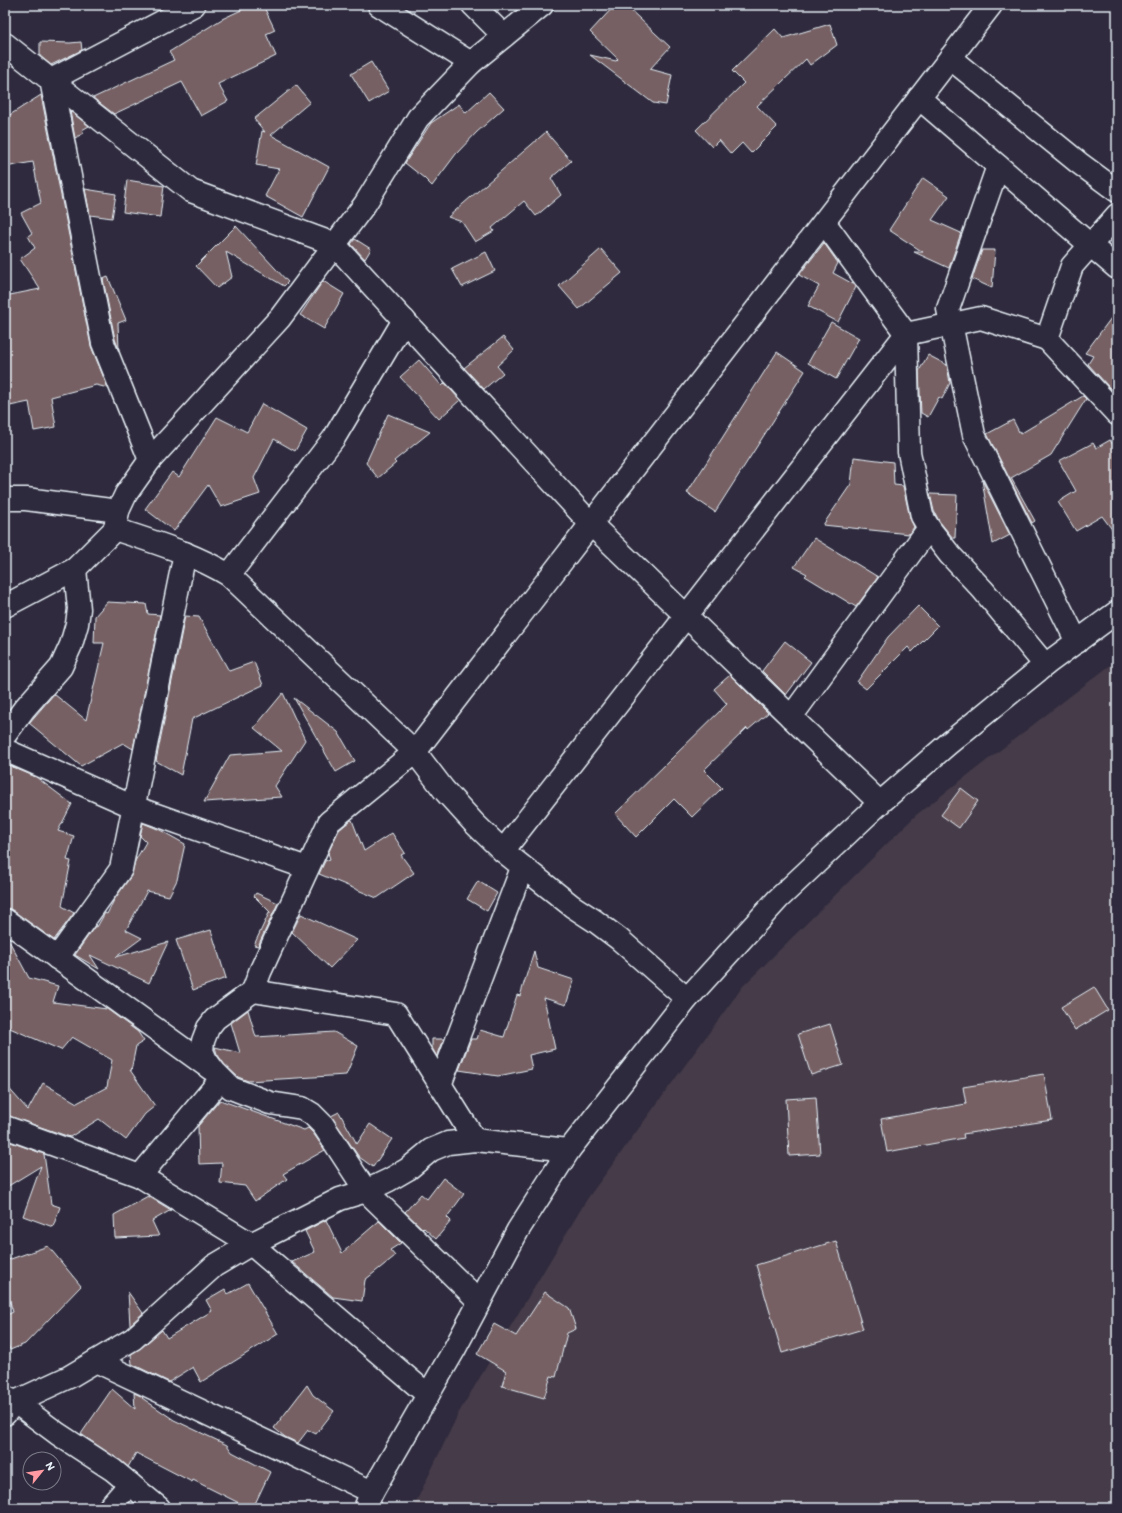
<svg xmlns="http://www.w3.org/2000/svg" width="1122" height="1513" font-family="Itim,sans-serif">
  <style>
    .built { fill: #443a49 }
    .building { fill: #766064; stroke: #e8f1f8 }
    .lines { fill: none; stroke-linecap: round; stroke-linejoin: round }
    .street-casing { stroke: #e8f1f8; stroke-width: 25 }
    .highway-casing { stroke: #e8f1f8; stroke-width: 25 }
    .street { stroke: #2f2a3d; stroke-width: 22 }
    .highway { stroke: #2f2a3d; stroke-width: 22 }
  </style>
  <rect width="100%" height="100%" fill="#2f2a3d"/>
  <filter id="ink" filterUnits="userSpaceOnUse"><feTurbulence type="fractalNoise" baseFrequency=".025" numOctaves="2"/><feDisplacementMap in="SourceGraphic" scale="8" xChannelSelector="R" yChannelSelector="G"/><feConvolveMatrix kernelMatrix="1 2 1 2 8 2 1 2 1" color-interpolation-filters="sRGB"/></filter>
  <g filter="url(#ink)">
    <polygon class="built" points="1117,660 1117,1508 413,1508 459,1412 587,1199 743,986 916,815"/>
    <g class="building">
      <polygon points="252,5 263,5 275,30 266,34 276,56 218,84 228,101 201,116 182,82 114,114 93,98 174,60 169,52 222,19"/>
      <polygon points="615,5 625,5 670,47 650,69 672,75 666,105 653,103 590,55 616,61 618,59 590,32"/>
      <polygon points="830,24 837,45 810,65 806,59 757,106 777,127 751,153 742,143 731,154 719,140 712,147 696,130 744,83 732,71 775,29 783,38"/>
      <polygon points="40,42 70,43 81,42 82,50 51,65 40,56"/>
      <polygon points="371,62 389,91 369,103 351,74"/>
      <polygon points="296,85 310,102 271,135 329,167 303,217 265,196 279,169 256,165 262,131 265,132 254,119"/>
      <polygon points="489,92 504,108 477,132 456,154 432,186 424,178 405,163 431,123 459,104 466,113"/>
      <polygon points="41,95 91,346 108,388 96,385 51,397 56,427 34,431 29,402 5,407 5,296 40,289 20,259 35,248 28,236 32,233 21,213 41,203 33,162 5,167 5,118"/>
      <polygon points="70,111 89,126 82,130 84,133 75,138"/>
      <polygon points="546,132 571,161 551,178 561,195 536,216 524,201 492,228 494,231 475,242 462,222 448,217"/>
      <polygon points="923,178 949,196 932,220 961,233 949,268 914,252 923,252 889,230"/>
      <polygon points="127,180 164,186 160,217 123,212"/>
      <polygon points="85,189 116,194 112,218 90,215"/>
      <polygon points="236,226 288,282 284,286 226,252 232,277 217,288 196,266"/>
      <polygon points="355,239 371,249 365,259 351,244"/>
      <polygon points="824,243 838,263 833,273 855,285 856,287 838,322 808,306 819,286 799,275"/>
      <polygon points="601,249 622,273 579,309 559,286"/>
      <polygon points="982,250 995,250 992,288 972,279"/>
      <polygon points="486,252 495,271 462,287 452,269"/>
      <polygon points="108,277 126,320 118,323 119,350 115,339 103,279"/>
      <polygon points="323,281 344,294 324,329 300,315"/>
      <polygon points="1117,310 1117,396 1088,364 1093,356 1085,353"/>
      <polygon points="831,322 859,338 836,379 808,363"/>
      <polygon points="503,337 514,350 497,366 503,373 484,389 464,368"/>
      <polygon points="777,352 805,371 715,512 687,493"/>
      <polygon points="928,355 947,365 950,383 942,399 939,397 928,417 921,413 919,371"/>
      <polygon points="419,360 442,386 445,383 460,400 439,419 400,377"/>
      <polygon points="1083,396 1086,399 1051,455 1011,478 1035,521 1032,523 987,434 1013,420 1020,434"/>
      <polygon points="262,404 307,430 295,451 274,439 254,478 260,494 221,507 208,485 174,531 145,509 172,472 179,477 217,417 247,432"/>
      <polygon points="388,414 430,432 394,461 396,463 378,478 366,463"/>
      <polygon points="1110,440 1117,452 1117,536 1102,516 1076,531 1058,502 1076,491 1059,461 1093,443 1096,448"/>
      <polygon points="854,457 893,462 894,485 903,486 910,518 914,527 909,534 823,525 851,484"/>
      <polygon points="982,480 1010,535 993,544"/>
      <polygon points="930,494 957,495 955,538 953,538 939,521 934,511"/>
      <polygon points="814,538 878,577 856,607 805,576 807,574 794,567"/>
      <polygon points="107,602 146,604 148,614 160,615 133,749 123,743 81,766 29,723 54,694 86,720 104,643 94,643 95,616"/>
      <polygon points="918,606 938,626 912,652 908,647 866,689 857,682 888,637"/>
      <polygon points="185,616 199,617 229,671 254,662 263,685 192,719 181,775 156,761"/>
      <polygon points="785,641 811,662 786,695 762,671"/>
      <polygon points="730,675 768,713 748,730 747,728 704,770 722,788 692,817 674,799 636,837 615,814 727,704 714,689"/>
      <polygon points="283,693 305,740 275,786 282,797 204,802 230,755 282,751 254,728"/>
      <polygon points="294,698 338,732 355,761 336,772"/>
      <polygon points="5,764 36,777 72,804 58,831 74,836 67,860 71,861 62,906 74,913 54,940 12,910 5,908"/>
      <polygon points="961,788 978,801 959,828 941,815"/>
      <polygon points="351,820 352,820 364,851 392,833 405,853 401,855 414,873 377,898 319,874 325,861 330,859 328,853 339,830"/>
      <polygon points="143,823 160,830 185,844 177,880 169,896 147,891 126,930 142,938 116,957 168,942 149,983 90,955 99,969 75,955 95,926 97,927 105,913 107,914 114,900 131,876 135,861 146,842 140,836"/>
      <polygon points="478,881 497,893 487,911 467,899"/>
      <polygon points="256,893 278,903 258,946 254,945 269,913 271,913 254,896"/>
      <polygon points="301,914 357,940 330,968 292,932"/>
      <polygon points="211,930 226,978 193,990 176,940"/>
      <polygon points="5,935 7,937 29,978 58,986 53,1002 107,1009 138,1032 144,1041 136,1046 131,1071 130,1070 155,1106 145,1114 126,1140 99,1119 70,1137 5,1115 5,1084 28,1110 43,1083 77,1103 107,1087 112,1060 72,1037 61,1050 5,1026"/>
      <polygon points="534,951 538,968 574,980 566,1005 544,998 555,1049 529,1055 532,1069 498,1076 459,1070 471,1039 477,1039 480,1030 504,1037 517,995 520,996"/>
      <polygon points="1094,987 1108,1010 1075,1030 1061,1007"/>
      <polygon points="248,1010 256,1037 334,1032 358,1046 346,1075 248,1081 238,1077 224,1064 217,1054 215,1047 240,1053 231,1023"/>
      <polygon points="830,1024 843,1065 811,1075 798,1034"/>
      <polygon points="432,1039 444,1039 437,1057 432,1048"/>
      <polygon points="1044,1074 1052,1120 963,1134 964,1138 887,1152 881,1119 966,1104 963,1087"/>
      <polygon points="816,1097 820,1154 789,1156 786,1099"/>
      <polygon points="220,1100 304,1130 308,1128 313,1133 325,1150 283,1174 287,1179 255,1201 245,1186 220,1183 222,1163 199,1164 198,1126"/>
      <polygon points="339,1112 357,1144 370,1124 392,1139 373,1167 359,1157 331,1116"/>
      <polygon points="5,1140 44,1154 51,1204 60,1207 53,1227 23,1216 41,1166 5,1188"/>
      <polygon points="443,1178 464,1194 447,1217 451,1221 436,1239 424,1228 423,1229 405,1212 421,1194 427,1199"/>
      <polygon points="148,1196 171,1210 152,1221 159,1236 115,1238 114,1215"/>
      <polygon points="326,1220 342,1253 379,1221 401,1243 390,1250 395,1256 365,1280 362,1301 333,1297 292,1262 315,1252 305,1231"/>
      <polygon points="836,1241 863,1329 782,1353 756,1265"/>
      <polygon points="48,1246 81,1286 25,1344 10,1350 5,1337 5,1316 13,1312 5,1286 5,1261"/>
      <polygon points="248,1283 278,1334 201,1382 193,1367 169,1382 132,1364 131,1354 141,1348 162,1330 167,1338 212,1311 206,1300 225,1289 228,1294"/>
      <polygon points="128,1292 143,1313 130,1325"/>
      <polygon points="545,1292 569,1308 576,1329 567,1333 556,1377 551,1376 544,1398 502,1386 506,1371 477,1354 494,1324 516,1336"/>
      <polygon points="307,1385 313,1395 334,1411 316,1434 308,1430 298,1443 285,1437 274,1428"/>
      <polygon points="112,1389 135,1409 134,1393 143,1397 142,1398 174,1420 227,1445 232,1452 270,1472 253,1508 249,1508 193,1480 192,1482 136,1453 128,1467 81,1434"/>
    </g>
    <g class="lines">
      <g class="street-casing">
        <g id="street">
          <polyline points="379,5 471,63"/>
          <polyline points="473,5 504,36"/>
          <polyline points="5,44 191,191 334,244 591,524 880,803"/>
          <polyline points="950,58 1079,163 1117,191"/>
          <polyline points="919,98 1117,268"/>
          <polyline points="998,166 948,309 974,435 1077,642"/>
          <polyline points="824,222 906,334 909,452 922,516 929,528 950,555 983,590 1045,665"/>
          <polyline points="1047,339 1117,414"/>
          <polyline points="150,460 103,343 51,80 194,5"/>
          <polyline points="5,499 26,499 118,511"/>
          <path d="M115,529C156,543 192,553 229,575L415,752L444,790L474,823L503,851L572,906L595,921L619,939L687,999"/>
          <polyline points="229,575 334,438 404,320"/>
          <polyline points="5,606 75,569 115,529 118,511 126,494 150,460 280,318 365,204 418,118 471,63 542,5"/>
          <polyline points="791,717 929,528"/>
          <polyline points="5,735 24,709 61,667 71,645 77,624 79,609 75,569"/>
          <polyline points="5,750 134,807 307,868"/>
          <polyline points="503,851 906,334 981,318 1047,339 1072,266 1117,215"/>
          <polyline points="5,920 211,1069"/>
          <polyline points="57,958 121,869 185,553"/>
          <polyline points="253,991 396,1014 475,1140"/>
          <polyline points="440,1085 522,868"/>
          <polyline points="5,1127 140,1176 251,1244 428,1395"/>
          <polyline points="140,1176 221,1079"/>
          <polyline points="480,1302 366,1191 323,1125 312,1114 302,1108 270,1103 231,1088 215,1072 206,1060 202,1051 203,1041 208,1028 215,1019 253,991 260,972 329,822 415,752 991,5"/>
          <polyline points="96,1361 372,1492"/>
          <polyline points="5,1397 15,1402 58,1434 113,1470 159,1508"/>
          <polyline points="5,1414 15,1402 69,1377 133,1339 214,1266 251,1244 340,1199 366,1191 389,1180 408,1169 431,1150 448,1143 475,1140 569,1150"/>
          <polyline points="109,1508 130,1484"/>
        </g>
      </g>
      <g class="highway-casing">
        <polyline id="highway" points="365,1508 372,1492 454,1350 518,1230 569,1150 687,999 778,899 880,803 948,744 1045,665 1117,612"/>
      </g>
      <use href="#street" class="street"/>
      <use href="#highway" class="highway"/>
    </g>
  </g>
  <rect width="1122" height="1513" fill="none" stroke="#2f2a3d" stroke-width="20"/>
  <rect x="10" y="10" width="1102" height="1493" fill="none" stroke="#e8f1f8" stroke-width="1.5" filter="url(#ink)"/>
  <g transform="translate(42 1471) rotate(60)"><circle r="19" fill="#2f2a3d" stroke="#797a88"/>
  <path d="M0-3L7 15L0 10L-7 15Z" fill="#ff9aa2"/>
  <text y="-6" font-size="11" font-weight="bold" text-anchor="middle" fill="#e8f1f8">N</text>
  </g>
</svg>
